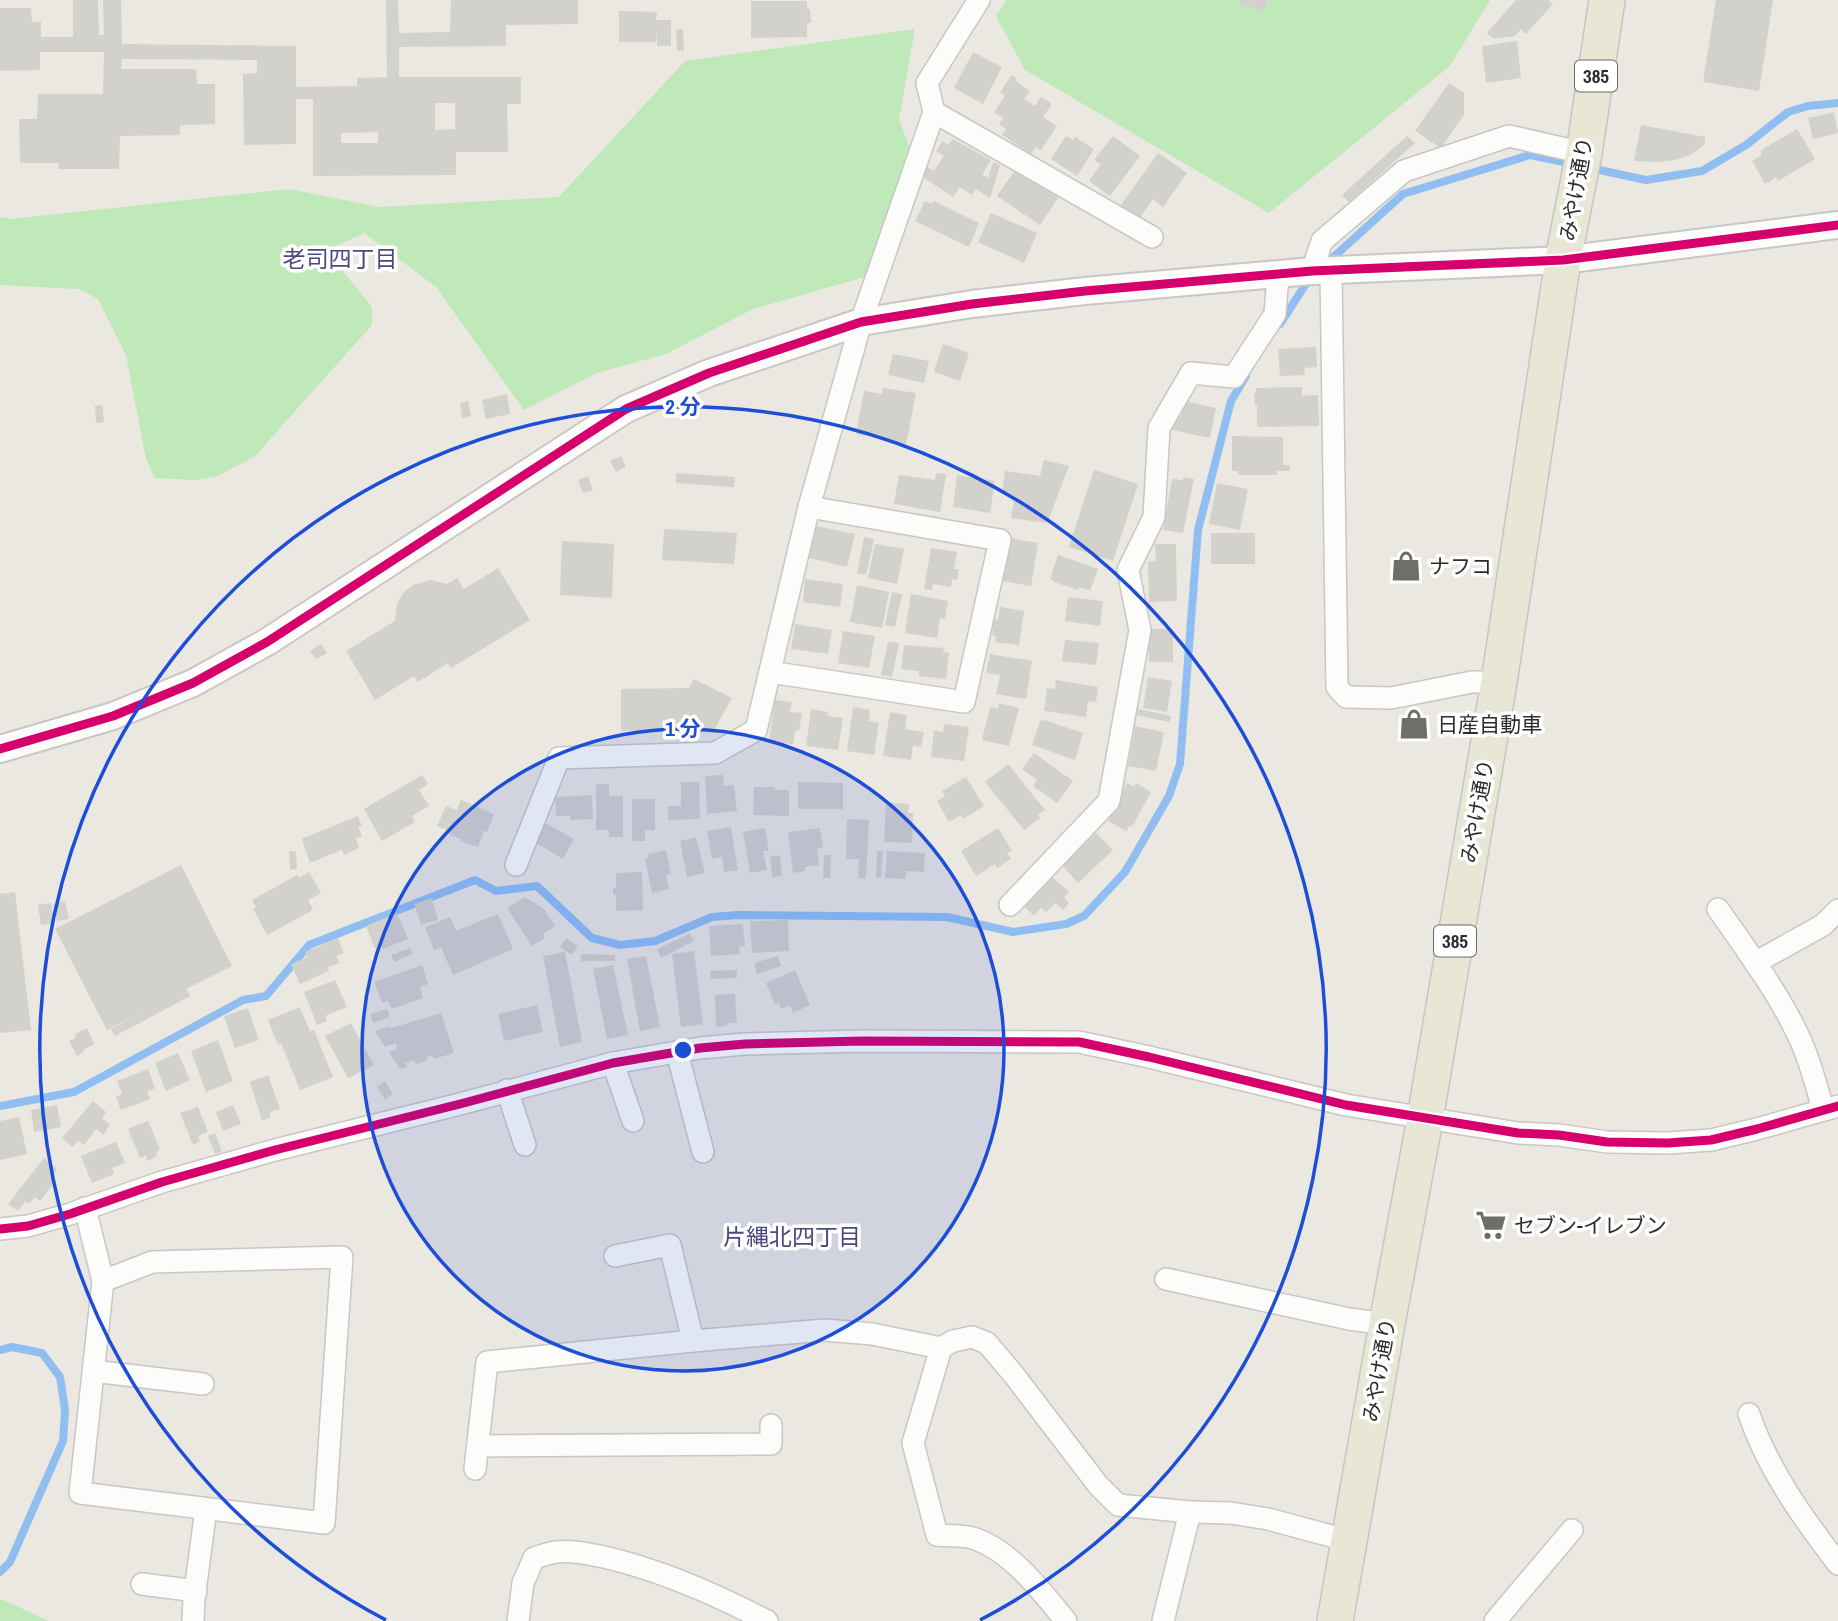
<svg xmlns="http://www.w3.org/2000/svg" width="1838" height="1621" font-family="'Archivo Narrow','Noto Sans JP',sans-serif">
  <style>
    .green { fill: #bfe9b8 }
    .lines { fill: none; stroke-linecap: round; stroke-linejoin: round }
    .stream { stroke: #90bef1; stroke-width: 8 }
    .building { fill: #d2d1cc; fill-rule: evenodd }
    .minor-casing { stroke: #c8c6c7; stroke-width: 24 }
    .tertiary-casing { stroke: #c8c6c7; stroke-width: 30 }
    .trunk-casing { stroke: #c6c5c2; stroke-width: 38 }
    .minor { stroke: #fcfcfa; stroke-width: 21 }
    .tertiary { stroke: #fcfcfa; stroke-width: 26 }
    .trunk { stroke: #e8e6d4; stroke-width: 35 }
    .cycleway-casing { stroke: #fff; stroke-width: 13 }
    .cycleway { stroke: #d6006c; stroke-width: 9 }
    .ring { fill: none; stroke: #1d4ed8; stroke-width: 3.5 }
    .labels { text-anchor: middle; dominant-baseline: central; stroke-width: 7; stroke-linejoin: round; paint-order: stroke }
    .shield { fill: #fff; stroke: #6b6b6b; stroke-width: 2 }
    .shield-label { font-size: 19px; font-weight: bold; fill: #2c2c2c }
    .street-label { font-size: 21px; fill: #2c2c2c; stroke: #fff }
    .poi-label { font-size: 21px; fill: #2c2c2c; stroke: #fff; text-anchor: start }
    .neighbourhood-label { font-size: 23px; fill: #4d4880; stroke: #fff }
    .centre { fill: #1d4ed8; stroke: #fff; stroke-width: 3.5 }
    .ring-label { font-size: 21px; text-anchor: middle; font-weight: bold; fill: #1d4ed8; stroke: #fff; stroke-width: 7; stroke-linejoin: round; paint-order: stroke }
  </style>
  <rect width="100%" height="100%" fill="#eae8e1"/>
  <g class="green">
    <polygon points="1006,0 1490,0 1450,66 1269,213 1025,70 996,16"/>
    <polygon points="915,29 899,119 909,146 868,276 753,309 666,354 597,373 524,410 436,287 364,233 326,251 372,307 372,325 255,456 218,476 195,480 155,478 146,459 126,355 98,299 79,289 0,285 0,217 11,219 289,189 379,207 559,197 685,61"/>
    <polygon points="0,1600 3,1600 49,1621 0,1621"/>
  </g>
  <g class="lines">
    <g class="stream">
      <polyline points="1590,168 1646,180 1702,171 1746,145 1788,112 1808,106 1838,103"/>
      <polyline points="1327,263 1403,194 1530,155 1574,164"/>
      <polyline points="1280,324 1309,279"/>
      <polyline points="0,1106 74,1092 243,1000 266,996 309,945 475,880 496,891 537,886 592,938 620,945 655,941 712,917 738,915 947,917 1013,932 1066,924 1084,916 1125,872 1169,796 1180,764 1198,530 1231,401 1246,376"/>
      <polyline points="0,1350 12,1347 42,1353 60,1377 65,1410 63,1441 10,1562 0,1572"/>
    </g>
  </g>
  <g class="building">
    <path d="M73,0H98L99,35H104L103,0H121L122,44L296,46V87L357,86V78L387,77L386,0H398L399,33L450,32L451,0H578V24L506,25V46L399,47V77H521V104H507L508,152H456V175L313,176V99H296V144L244,145L243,74L257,73V60L122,59L121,69H196L197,84H215V124L180,125V135L120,136L119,169H58L59,163H20L19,119H37L38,94H103L104,52H40V70L0,71V8H31L32,22H41V37H73ZM435,103H455V129L435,130ZM378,132V143H341V133Z"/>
    <polygon points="1239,0 1268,0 1264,12 1238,3"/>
    <polygon points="1516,0 1548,0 1553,4 1526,34 1521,29 1515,36 1494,39 1487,33"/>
    <polygon points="1716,0 1773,0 1759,91 1703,82"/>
    <polygon points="751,1 807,1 807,9 810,9 811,23 807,23 807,37 751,38"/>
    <polygon points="619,11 657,12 656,20 671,20 671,46 657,46 657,29 656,42 619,42"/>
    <polygon points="683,29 684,51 677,51 676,30"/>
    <polygon points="1517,41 1521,78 1486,83 1482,46"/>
    <polygon points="973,52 1002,67 983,104 954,88"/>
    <polygon points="1012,75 1017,78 1015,81 1030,91 1024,99 1035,106 1041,97 1052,104 1043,117 1057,126 1041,150 1036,147 1031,154 1002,135 1006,129 999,124 1003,118 994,112 1005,96 1000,92"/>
    <polygon points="1449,83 1464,93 1464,115 1441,148 1415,131"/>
    <polygon points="1834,112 1838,133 1813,139 1808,118"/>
    <polygon points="1641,125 1705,137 1705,144 1690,155 1675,160 1659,162 1634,161"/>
    <polygon points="1797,129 1815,159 1778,181 1776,177 1765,184 1752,161 1762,155 1760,151"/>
    <polygon points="1066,136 1073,140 1075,137 1094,149 1077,176 1051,159"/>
    <polygon points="1113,136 1140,156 1110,196 1089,181 1101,164 1094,160"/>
    <polygon points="1407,136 1415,143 1349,202 1342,195"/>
    <polygon points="953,139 991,160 982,174 988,178 993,162 1000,165 990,198 976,189 972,195 960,187 953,197 921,176 927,167 934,171 944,156 936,151 943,141 948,145"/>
    <polygon points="1158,153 1187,173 1163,207 1153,199 1140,218 1121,205"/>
    <polygon points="1018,166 1060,195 1040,225 997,196"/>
    <polygon points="925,201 932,204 934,201 979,223 969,247 915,221"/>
    <polygon points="991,213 1037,233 1024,263 978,242"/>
    <polygon points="943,344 969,353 960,381 934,372"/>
    <polygon points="1316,347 1317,367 1304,368 1305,375 1280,376 1278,349"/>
    <polygon points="893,354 929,361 924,383 888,375"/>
    <polygon points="1302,387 1302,396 1318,395 1319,426 1257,427 1257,405 1255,405 1254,393 1256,393 1256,388"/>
    <polygon points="883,388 916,393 906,445 856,434 864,391 882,394"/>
    <polygon points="507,394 510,414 486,419 482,400"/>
    <polygon points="468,401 471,416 462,418 460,403"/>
    <polygon points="1184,401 1216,408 1210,438 1172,430 1175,415 1181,417"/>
    <polygon points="102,405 104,422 96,423 95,406"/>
    <polygon points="1232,436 1283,437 1283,465 1290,465 1290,471 1277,471 1277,475 1238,475 1238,471 1232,471"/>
    <polygon points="621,456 626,467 616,472 610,461"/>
    <polygon points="1044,460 1069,466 1047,523 1011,518 1015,496 1002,494 1005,471 1040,476"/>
    <polygon points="1094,470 1138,484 1113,561 1069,547"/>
    <polygon points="676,473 735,477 734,487 676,483"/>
    <polygon points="936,473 946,474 940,512 894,504 899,475 935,480"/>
    <polygon points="957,475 995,481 990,513 953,507"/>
    <polygon points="588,476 593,490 583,493 578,480"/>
    <polygon points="1183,477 1194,479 1183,533 1163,530 1172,479 1183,480"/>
    <polygon points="1217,483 1248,489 1240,530 1209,524"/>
    <polygon points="816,526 855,534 847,567 809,558"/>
    <polygon points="664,529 737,533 734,564 662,560"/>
    <rect x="1211" y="533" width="44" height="31"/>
    <polygon points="864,537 874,539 866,575 857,573"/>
    <polygon points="1010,538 1038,543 1031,586 1002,581"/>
    <polygon points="562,541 614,544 612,598 560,595"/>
    <polygon points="875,544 904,549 897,584 868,578"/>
    <polygon points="1155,544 1176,544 1177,601 1149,602 1148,562 1156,561"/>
    <polygon points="931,548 957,552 954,569 959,569 957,580 952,579 951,587 933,584 932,590 924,589"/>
    <polygon points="1058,555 1098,569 1090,591 1080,587 1078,590 1054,582 1054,581 1050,579"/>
    <polygon points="498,568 530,620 451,668 448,663 418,682 414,676 375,700 346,651 395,621 397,603 404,592 413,585 431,580 447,584 457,578 464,589"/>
    <polygon points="805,579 843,584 840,607 803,602"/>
    <polygon points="857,585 889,592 882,628 850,622"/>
    <polygon points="892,592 902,594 895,627 885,625"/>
    <polygon points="911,594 948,601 945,619 940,618 937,638 905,633"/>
    <polygon points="1068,597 1103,601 1100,626 1065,621"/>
    <polygon points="1000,607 1024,611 1019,645 995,642 996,636 992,635 994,619 998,620"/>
    <polygon points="795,624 832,630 828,654 791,649"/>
    <rect x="1149" y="629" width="24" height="33"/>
    <polygon points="843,631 875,636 869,668 838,663"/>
    <polygon points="1065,640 1099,643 1096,665 1062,661"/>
    <polygon points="888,642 899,643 892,677 881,675"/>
    <polygon points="321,644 327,653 316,659 310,651"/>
    <polygon points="904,645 944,648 943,652 949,653 946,679 919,676 919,671 901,669"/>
    <polygon points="990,654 1032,661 1026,699 996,694 1000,675 986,673"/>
    <polygon points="1148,677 1172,681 1167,712 1143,708"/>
    <polygon points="694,679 732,698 714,730 621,731 621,689 689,688"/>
    <polygon points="1056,680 1098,687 1096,702 1088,701 1086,717 1044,711 1047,688 1055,689"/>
    <polygon points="775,700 792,702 790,712 802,713 799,731 795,731 793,744 769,741"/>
    <polygon points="999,703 1019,708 1009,746 982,740 990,707 998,709"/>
    <polygon points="853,707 870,710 869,721 879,723 874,755 847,751"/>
    <polygon points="811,709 828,712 827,716 843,718 838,750 806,746"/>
    <polygon points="1138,709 1171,716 1169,722 1137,715"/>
    <polygon points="890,712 907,715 905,729 924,732 921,747 913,746 911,760 883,756"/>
    <polygon points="1041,719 1083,733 1075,760 1032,745"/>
    <polygon points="944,724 969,727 964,761 931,757 934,730 943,732"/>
    <polygon points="1135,726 1164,732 1156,771 1128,766"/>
    <polygon points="1034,753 1073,781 1057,803 1033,786 1037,780 1022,769"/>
    <polygon points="1008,764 1045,810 1038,815 1040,818 1024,830 985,782"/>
    <polygon points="422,775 428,784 419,790 429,806 412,816 415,822 382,841 364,809"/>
    <polygon points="723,775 724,786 734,785 737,811 707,814 705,776"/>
    <polygon points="966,777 984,806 963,819 961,815 949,822 937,801 945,796 942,791"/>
    <polygon points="681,782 699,782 700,819 668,820 668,806 681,806"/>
    <polygon points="798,782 843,783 843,809 798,809"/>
    <polygon points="1127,783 1134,787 1136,783 1151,792 1132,827 1130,825 1126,831 1108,821"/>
    <polygon points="596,784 609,784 609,796 623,796 623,837 609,837 609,830 596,830"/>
    <polygon points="754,787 775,787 775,790 789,790 789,816 753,815"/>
    <polygon points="592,795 593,819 570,820 570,816 556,816 555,797"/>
    <polygon points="632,799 655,799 655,830 645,830 645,841 632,841"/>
    <polygon points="461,800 494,814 487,832 484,831 478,847 460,841 461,839 449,835 450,831 437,826 446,806 457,810"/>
    <polygon points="886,802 909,804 908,813 913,813 912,843 884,842"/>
    <polygon points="358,816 362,826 358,827 362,836 356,839 359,848 344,855 342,850 310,863 302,839"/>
    <polygon points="847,819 869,820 866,879 858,878 859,859 846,859"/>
    <polygon points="540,820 574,839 563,859 529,839"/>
    <polygon points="731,827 738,870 724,872 722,857 712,859 707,831"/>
    <polygon points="765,828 769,851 763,851 767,870 750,873 743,832"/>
    <polygon points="820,828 823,848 817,848 819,865 805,867 805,871 793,873 788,832"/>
    <polygon points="998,828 1012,851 1007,853 1011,859 997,868 995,864 976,876 961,851"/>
    <polygon points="1096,833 1113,850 1078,883 1062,865"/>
    <polygon points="696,837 705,873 687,877 680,841"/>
    <polygon points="666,850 671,874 666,875 669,889 652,893 645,859 649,858 648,854"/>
    <polygon points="289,851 296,851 297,869 290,870"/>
    <polygon points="877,851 883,851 881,878 876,877"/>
    <polygon points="887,851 925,853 924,872 906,871 905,879 885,878"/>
    <polygon points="780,855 782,876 772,877 770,857"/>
    <polygon points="824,855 831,855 830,878 823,878"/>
    <polygon points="181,865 232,966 186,989 190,996 115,1036 111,1029 150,1008 107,1030 55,929"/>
    <polygon points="309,872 321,893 308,900 313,910 267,935 253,909 256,907 252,900 297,875 299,878"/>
    <polygon points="642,872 643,910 616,911 616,895 613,895 613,888 616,888 616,873"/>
    <polygon points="1050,875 1069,892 1064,898 1069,903 1063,910 1055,903 1046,912 1041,908 1034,916 1023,905"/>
    <polygon points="15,892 31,1030 0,1033 0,894"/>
    <polygon points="525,897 544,909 555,926 543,934 545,938 532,946 507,908"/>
    <polygon points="432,898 438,920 421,925 414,904"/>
    <polygon points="65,901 69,919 57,921 53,904"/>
    <polygon points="51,903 54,923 41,925 38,905"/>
    <polygon points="397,913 408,939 383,949 382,946 375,949 366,926"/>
    <polygon points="498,914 513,949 453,975 441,947 434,950 425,927 450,917 456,931"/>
    <polygon points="788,920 789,951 752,953 750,921"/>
    <polygon points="743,924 745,946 739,947 740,954 711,956 709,926"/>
    <polygon points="690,933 694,941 661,958 657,949"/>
    <polygon points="338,938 344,953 337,956 339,963 328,967 329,971 300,984 291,964 307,957 305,952"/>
    <polygon points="566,938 578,946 572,955 560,947"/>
    <polygon points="410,948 413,954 394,962 391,955"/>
    <polygon points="694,951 703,1024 681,1027 672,954"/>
    <polygon points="565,952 582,1042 560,1047 543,956"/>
    <polygon points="581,954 615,955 615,961 581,961"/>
    <polygon points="646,956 660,1027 640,1031 627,959"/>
    <polygon points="778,956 781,966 757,974 754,963"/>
    <polygon points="422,965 428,984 420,987 423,998 392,1009 388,1001 382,1003 374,982"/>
    <polygon points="613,965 628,1035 607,1039 593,969"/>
    <polygon points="737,970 737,978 711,979 710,971"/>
    <polygon points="795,970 810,1005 793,1013 790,1005 781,1009 779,1003 775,1004 766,983"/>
    <polygon points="335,980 347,1007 325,1016 327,1021 317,1025 304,992"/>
    <polygon points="735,994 737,1023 727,1023 727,1026 716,1027 715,995"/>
    <polygon points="537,1005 543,1032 504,1041 498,1014"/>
    <polygon points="300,1007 310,1031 314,1030 333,1077 300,1090 281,1043 278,1045 268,1020"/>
    <polygon points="248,1008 259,1040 235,1048 224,1016"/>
    <polygon points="387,1009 390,1017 373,1023 370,1014"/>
    <polygon points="441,1013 454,1053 434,1059 432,1055 427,1057 428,1060 416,1064 414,1060 405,1063 407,1067 400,1069 389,1052 397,1049 396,1043 385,1047 375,1031 390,1026 391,1028"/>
    <polygon points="351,1023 374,1065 348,1078 325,1036"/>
    <polygon points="87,1028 94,1044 83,1050 84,1052 77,1056 69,1041 76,1038 75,1034"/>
    <polygon points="218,1040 233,1081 206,1092 191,1051"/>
    <polygon points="178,1053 190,1080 166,1091 155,1063"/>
    <polygon points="148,1069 155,1088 147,1092 150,1099 121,1110 116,1097 122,1094 117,1081"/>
    <polygon points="268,1075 280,1109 270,1112 270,1118 262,1120 250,1082"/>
    <polygon points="385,1081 393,1094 385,1100 377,1087"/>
    <polygon points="93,1101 106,1112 102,1118 110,1125 103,1135 96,1129 84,1145 78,1140 73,1147 62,1138"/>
    <polygon points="57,1105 61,1127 34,1132 31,1110"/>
    <polygon points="233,1105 241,1124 223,1131 216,1112"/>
    <polygon points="198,1107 208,1132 198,1136 200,1141 193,1145 180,1113"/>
    <polygon points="19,1117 27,1154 0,1160 0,1121"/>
    <polygon points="148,1121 160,1150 156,1152 157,1156 148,1161 146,1155 140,1158 128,1129"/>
    <polygon points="215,1133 222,1151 215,1154 208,1136"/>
    <polygon points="116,1142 125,1163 112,1168 114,1174 92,1183 81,1156"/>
    <polygon points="44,1158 57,1169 52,1176 56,1180 40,1201 35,1197 29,1204 25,1202 18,1211 8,1204"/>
  </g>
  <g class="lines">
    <g class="minor-casing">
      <g id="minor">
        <polyline points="934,112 1152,237"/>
        <polyline points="1312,271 1322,241 1404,171 1509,136 1584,153"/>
        <polyline points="1331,271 1337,687 1346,697 1391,698 1472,682 1499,682"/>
        <polyline points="770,672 964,702 1000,540 809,507"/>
        <polyline points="516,865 559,758 715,753 756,730 809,507 861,322 934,112 927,83 979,0"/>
        <polyline points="1010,905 1109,801 1140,630 1128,570 1154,517 1159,428 1191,373 1234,377 1275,314 1278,275"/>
        <path d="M1718,909C1747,951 1778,992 1799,1037C1810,1060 1816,1085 1823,1109"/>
        <polyline points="1755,963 1823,925 1838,910"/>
        <polyline points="677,1052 703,1152"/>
        <polyline points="613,1063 633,1121"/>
        <polyline points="507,1090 525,1145"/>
        <polyline points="85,1208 103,1281 80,1493 324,1523 342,1257 152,1262 103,1281"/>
        <polyline points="0,1229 28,1226 70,1214 162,1182 275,1150 460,1104 613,1063 700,1048 745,1044 862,1041 1079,1042 1149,1057 1346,1105 1518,1133 1559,1135 1607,1142 1668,1143 1711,1140 1757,1129 1838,1106"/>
        <polyline points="615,1256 670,1245 693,1341 825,1330 872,1334 941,1348"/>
        <polyline points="1166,1279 1349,1319 1387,1324"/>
        <polyline points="93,1371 203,1384"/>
        <path d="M1749,1414C1768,1470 1803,1518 1838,1564"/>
        <polyline points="479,1446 771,1444 771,1425"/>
        <polyline points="475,1469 487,1362 693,1341"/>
        <polyline points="142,1584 196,1591"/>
        <polyline points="193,1621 194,1599 206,1509"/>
        <path d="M518,1621L523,1583L534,1558C541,1556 549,1553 556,1552C572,1550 589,1554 604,1557C661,1570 715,1594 767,1621"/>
        <path d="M1066,1621C1042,1592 1012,1552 976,1539C965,1535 949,1536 937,1535L913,1443L941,1348L953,1341L972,1337L987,1343L1014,1375L1098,1485L1118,1505L1190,1512"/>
        <polyline points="1163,1621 1190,1512 1231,1513 1268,1519 1350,1541"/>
        <polyline points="1495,1621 1572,1530"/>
      </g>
    </g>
    <g class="tertiary-casing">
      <polyline id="tertiary" points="0,749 113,716 193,683 267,642 626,409 709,373 861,322 972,304 1085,291 1312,271 1563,260 1838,225"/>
    </g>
    <g class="trunk-casing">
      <polyline id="trunk" points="1335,1621 1387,1324 1425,1119 1499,682 1563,260 1584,153 1607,0"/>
    </g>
    <use href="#minor" class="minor"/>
    <use href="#tertiary" class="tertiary"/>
    <use href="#trunk" class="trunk"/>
    <g class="cycleway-casing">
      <g id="cycleway">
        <polyline points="0,749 113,716 193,683 267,642 626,409 709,373 861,322 972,304 1085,291 1312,271 1563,260 1838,225"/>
        <polyline points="0,1229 28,1226 70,1214 162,1182 275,1150 460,1104 613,1063 700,1048 745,1044 862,1041 1079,1042 1149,1057 1346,1105 1518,1133 1559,1135 1607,1142 1668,1143 1711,1140 1757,1129 1838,1106"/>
      </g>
    </g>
    <use href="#cycleway" class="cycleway"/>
  </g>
  <circle cx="683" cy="1050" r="321" fill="#1d4ed8" fill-opacity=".12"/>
  <g class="ring">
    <circle cx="683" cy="1050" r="321"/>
    <path d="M386 1620A643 643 0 1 1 980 1620"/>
  </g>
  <defs>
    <g id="shop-bare" transform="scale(2.415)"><path d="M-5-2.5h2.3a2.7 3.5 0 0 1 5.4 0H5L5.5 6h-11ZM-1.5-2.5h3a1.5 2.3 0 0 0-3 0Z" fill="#6e6e6b" stroke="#fff" stroke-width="2.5" paint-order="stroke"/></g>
    <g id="supermarket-bare" transform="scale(2.415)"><path d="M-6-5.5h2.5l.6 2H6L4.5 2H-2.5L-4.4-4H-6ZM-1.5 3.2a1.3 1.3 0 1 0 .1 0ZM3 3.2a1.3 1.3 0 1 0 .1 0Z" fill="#6e6e6b" stroke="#fff" stroke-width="2.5" paint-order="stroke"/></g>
  </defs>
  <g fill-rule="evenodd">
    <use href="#shop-bare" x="1406" y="566"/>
    <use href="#shop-bare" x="1414" y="724"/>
    <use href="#supermarket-bare" x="1491" y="1225"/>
  </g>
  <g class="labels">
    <g class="shield">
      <rect x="1575" y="60.5" width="42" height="31" rx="5"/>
      <rect x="1434" y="925.5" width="42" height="31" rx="5"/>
    </g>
    <g class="shield-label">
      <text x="1596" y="76">385</text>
      <text x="1455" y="941">385</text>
    </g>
    <g class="street-label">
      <text transform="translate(1576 189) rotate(-80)">みやけ通り</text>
      <text transform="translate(1477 811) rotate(-80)">みやけ通り</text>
      <text transform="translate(1379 1370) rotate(-80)">みやけ通り</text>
    </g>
    <g class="poi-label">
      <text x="1429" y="566">ナフコ</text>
      <text x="1437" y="724">日産自動車</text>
      <text x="1514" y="1225">セブン-イレブン</text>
    </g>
    <g class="neighbourhood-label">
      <text x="340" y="258">老司四丁目</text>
      <text x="792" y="1236">片縄北四丁目</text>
    </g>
  </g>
  <circle cx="683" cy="1050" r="10" class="centre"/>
  <g class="ring-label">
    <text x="683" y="414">2 分</text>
    <text x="683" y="736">1 分</text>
  </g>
</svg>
